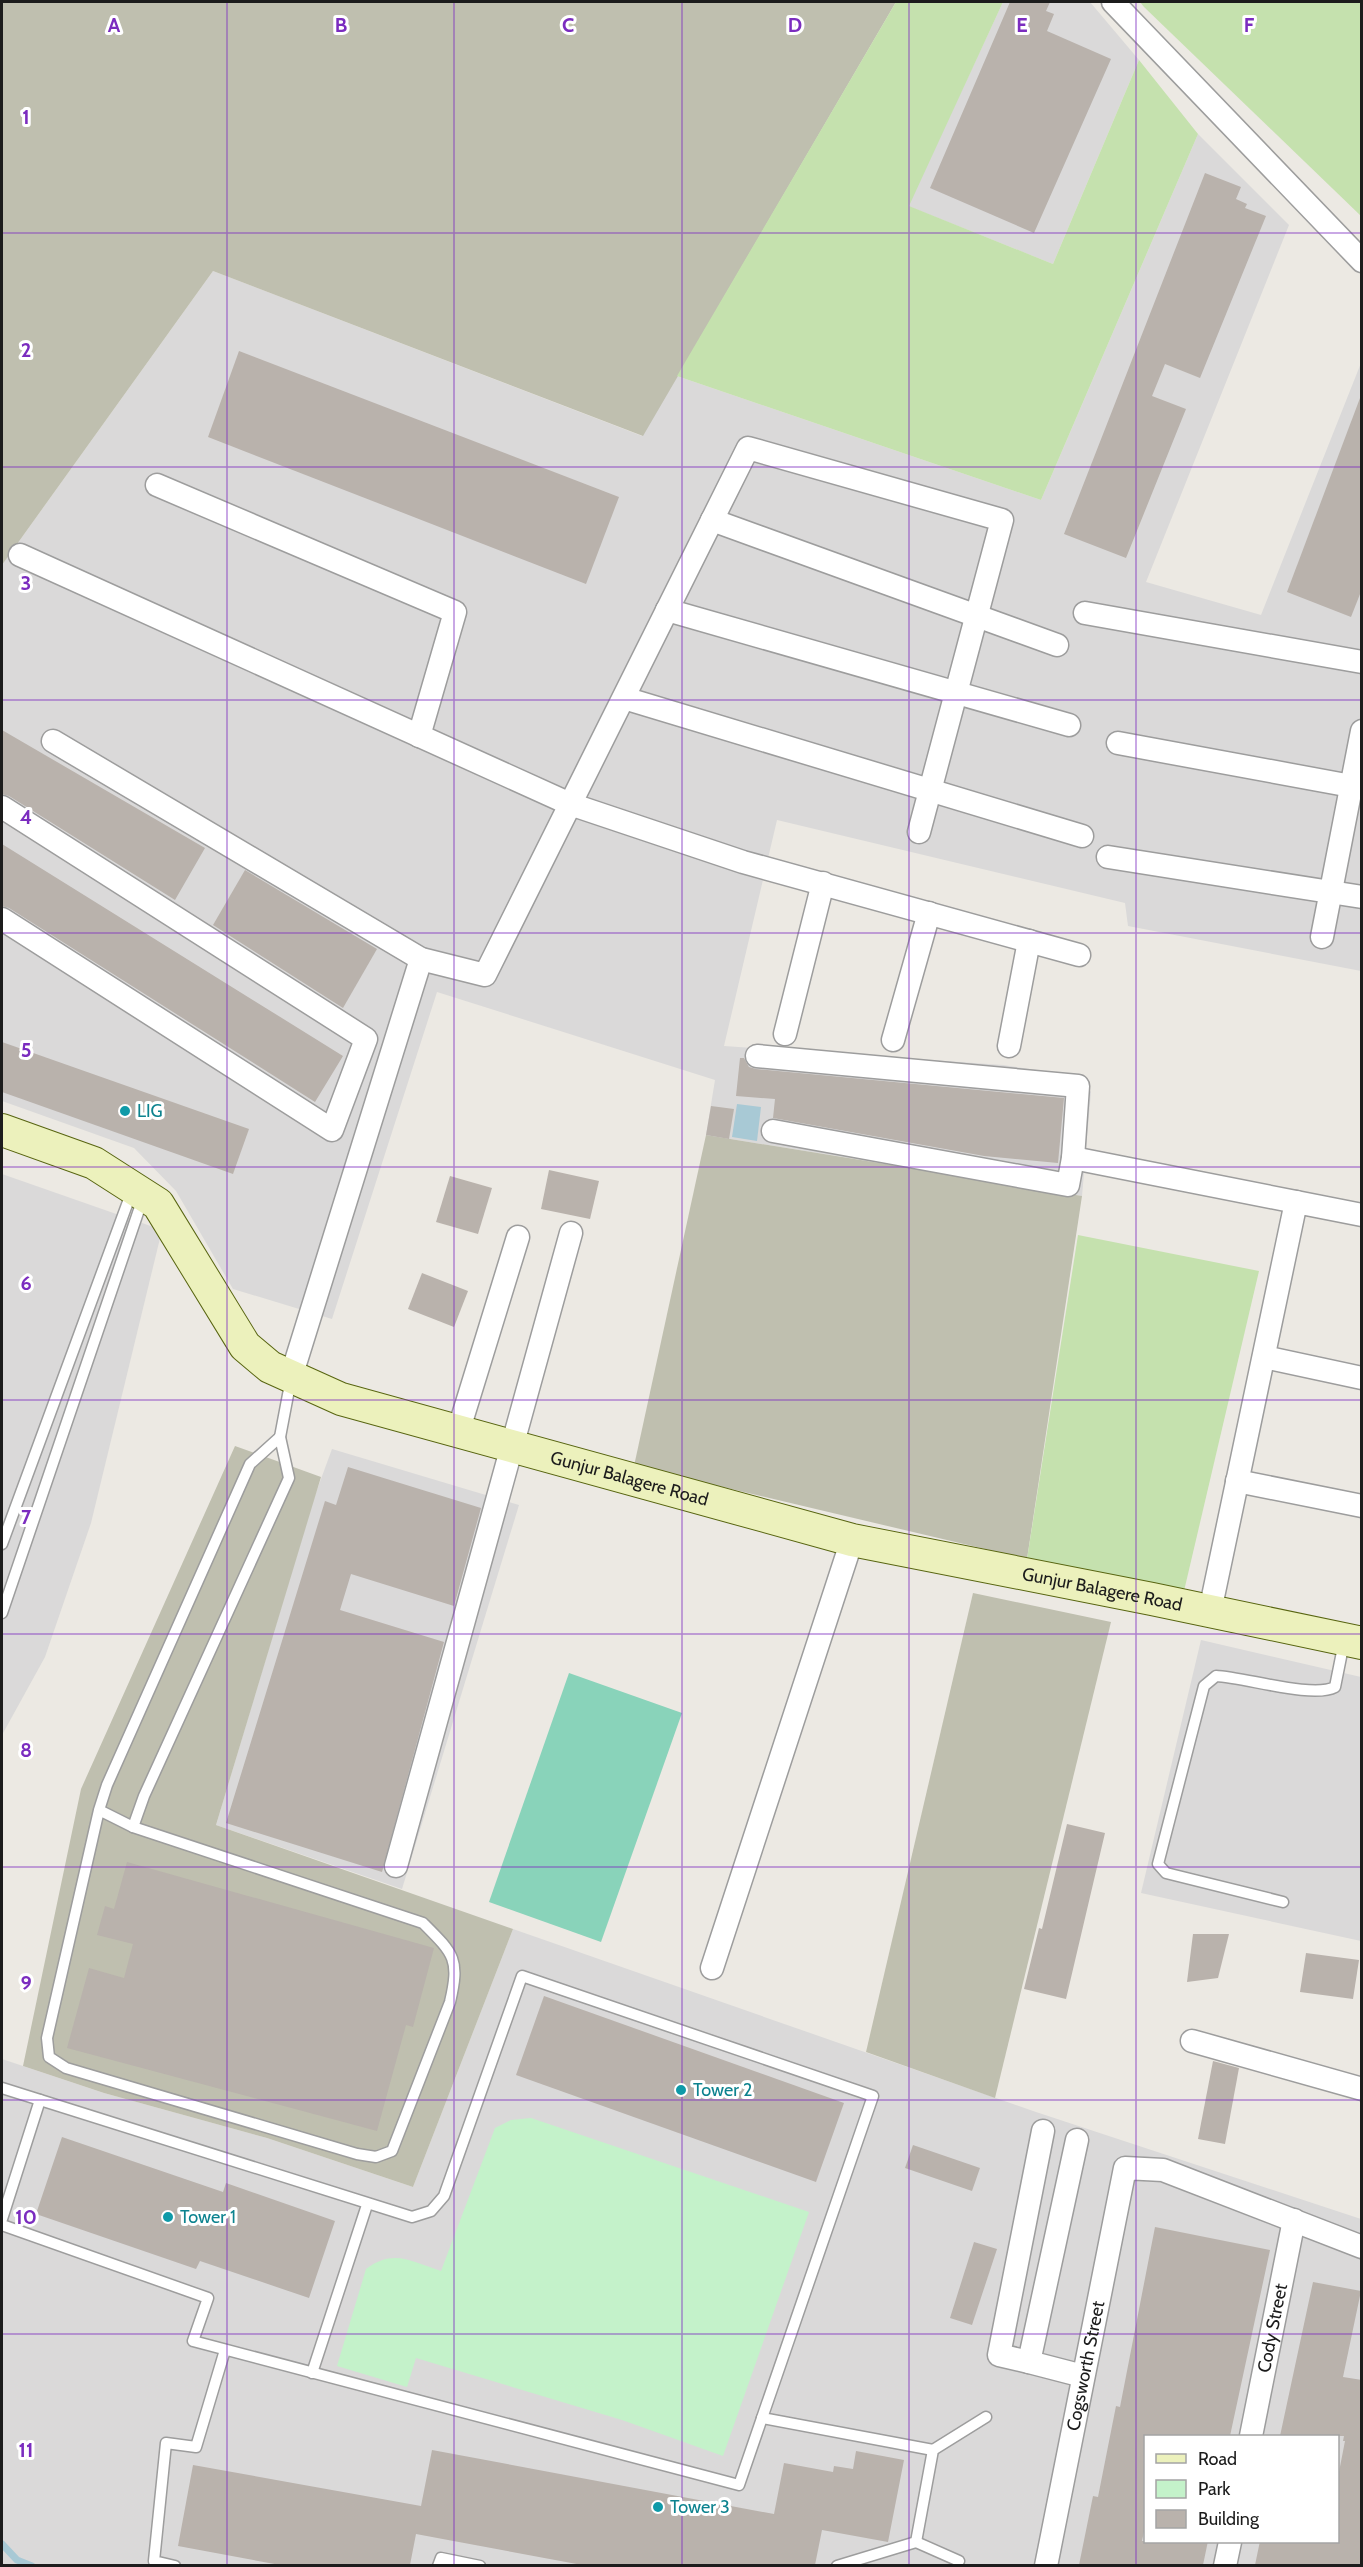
<svg xmlns="http://www.w3.org/2000/svg" width="1363" height="2567" font-family="Cabin,sans-serif">
  <style>
    .residential { fill: #dad9d9; fill-rule: evenodd }
    .construction { fill: #bfbfaf }
    .grass { fill: #c5e1ae }
    .park { fill: #c4f2ca }
    .pitch { fill: #89d3ba }
    .water { fill: #a8c9d5 }
    .lines { fill: none; stroke-linecap: round; stroke-linejoin: round }
    .stream { stroke: #a8c9d5; stroke-width: 7 }
    .building { fill: #b9b2ac }
    .lane-casing { stroke: #9d9d9d; stroke-width: 13 }
    .street-casing { stroke: #9d9d9d; stroke-width: 25 }
    .secondary-casing { stroke: #586511; stroke-width: 34 }
    .lane { stroke: #fff; stroke-width: 10 }
    .street { stroke: #fff; stroke-width: 22 }
    .secondary { stroke: #ecf1bc; stroke-width: 32 }
    .grid { fill: none; stroke: #7b2cbf; stroke-width: 1.5; stroke-opacity: 0.55 }
    .culture-dot { fill: #0f9aa8; stroke: #fff; stroke-width: 2 }
    .labels { text-anchor: middle; dominant-baseline: central; stroke-width: 6; stroke-linejoin: round; paint-order: stroke }
    .culture-label { font-size: 18px; fill: #0d838f; stroke: #fff; text-anchor: start }
    .street-label { font-size: 18px; fill: #1c1c1c; stroke: #fff }
    .grid-label { font-size: 20px; text-anchor: middle; font-weight: bold; fill: #7b2cbf; stroke: #fff; stroke-width: 6; stroke-linejoin: round; paint-order: stroke }
  </style>
  <rect width="100%" height="100%" fill="#ece9e3"/>
  <g class="residential">
    <polygon points="1003,2 1090,2 1139,60 1053,264 908,206"/>
    <polygon points="1198,134 1289,225 1146,582 1261,615 1361,363 1361,971 1128,926 1125,903 777,820 724,1046 1003,1065 1078,1076 1091,1092 1082,1196 706,1135 715,1080 437,992 332,1319 233,1289 176,1191 134,1148 2,1101 2,565 213,271 642,436 677,376 1041,500"/>
    <polygon points="2,1174 162,1230 91,1523 45,1657 2,1735"/>
    <polygon points="332,1449 519,1505 402,1889 216,1825 314,1498"/>
    <polygon points="1201,1640 1361,1677 1361,1941 1141,1893"/>
    <path d="M513,1929L1036,2112L1361,2219V2565H2V2059L104,2093L267,2138L413,2187ZM1146,2436H1338V2542H1146Z"/>
  </g>
  <g class="construction">
    <polygon points="2,2 896,2 643,436 213,271 2,565"/>
    <polygon points="706,1135 1082,1196 1027,1559 634,1466"/>
    <polygon points="235,1446 321,1477 216,1825 513,1929 413,2187 267,2138 104,2093 23,2066 81,1789"/>
    <polygon points="973,1593 1111,1622 995,2098 866,2052"/>
  </g>
  <g class="grass">
    <polygon points="896,2 1003,2 909,206 1053,264 1139,60 1198,134 1041,500 677,376"/>
    <polygon points="1140,2 1361,2 1361,216 1144,7"/>
    <polygon points="1078,1235 1259,1271 1184,1591 1027,1559"/>
  </g>
  <path class="park" d="M531,2118L809,2212L723,2456L622,2420L416,2358L407,2387L337,2366L366,2269C394,2248 412,2262 441,2271L495,2128L511,2120Z"/>
  <polygon class="pitch" points="569,1673 682,1713 601,1942 489,1902"/>
  <polygon class="water" points="737,1104 761,1107 757,1141 732,1137"/>
  <g class="lines">
    <polyline class="stream" points="2,2544 17,2560 32,2566"/>
  </g>
  <g class="building">
    <polygon points="1010,2 1050,2 1046,11 1054,14 1047,31 1111,59 1034,233 930,188"/>
    <polygon points="1205,173 1241,187 1236,199 1247,204 1245,208 1266,216 1200,378 1165,364 1152,396 1186,409 1126,558 1064,534"/>
    <polygon points="239,351 619,497 586,584 208,437"/>
    <polygon points="1360,398 1362,589 1351,617 1287,592"/>
    <polygon points="2,730 205,848 175,900 9,796 2,794"/>
    <polygon points="2,844 343,1056 315,1102 9,908 2,906"/>
    <polygon points="245,870 377,949 343,1008 213,925"/>
    <polygon points="2,1042 249,1129 233,1174 2,1092"/>
    <polygon points="740,1058 744,1058 749,1067 756,1069 1064,1098 1058,1163 984,1156 773,1118 775,1099 736,1096"/>
    <polygon points="711,1106 734,1109 729,1139 706,1135"/>
    <polygon points="549,1170 599,1181 590,1219 541,1209"/>
    <polygon points="450,1176 492,1188 478,1234 436,1222"/>
    <polygon points="422,1273 468,1291 454,1327 408,1309"/>
    <polygon points="348,1467 481,1508 454,1606 351,1574 340,1610 444,1642 382,1872 226,1823 325,1501 336,1505"/>
    <polygon points="1067,1824 1105,1833 1066,1999 1024,1989 1039,1928 1042,1929"/>
    <polygon points="127,1862 434,1948 413,2027 406,2025 377,2131 67,2048 89,1968 124,1978 133,1944 97,1935 105,1906 114,1909"/>
    <polygon points="1193,1934 1229,1934 1218,1978 1187,1982"/>
    <polygon points="1306,1953 1359,1960 1353,1999 1300,1992"/>
    <polygon points="544,1996 844,2103 816,2182 516,2075"/>
    <polygon points="1213,2061 1239,2068 1225,2144 1198,2139"/>
    <polygon points="62,2137 223,2192 226,2183 335,2221 309,2298 200,2261 196,2269 36,2214"/>
    <polygon points="913,2145 980,2168 972,2191 905,2168"/>
    <polygon points="1155,2227 1270,2250 1230,2436 1146,2436 1146,2522 1142,2541 1208,2541 1203,2565 1079,2565 1093,2496 1098,2497 1116,2406 1120,2407"/>
    <polygon points="974,2242 997,2249 972,2325 950,2318"/>
    <polygon points="1313,2282 1361,2291 1343,2377 1362,2380 1362,2565 1255,2565 1260,2541 1338,2541 1338,2477 1345,2441 1343,2441 1344,2436 1280,2436"/>
    <polygon points="432,2450 774,2514 784,2463 833,2472 834,2466 853,2469 856,2451 904,2460 888,2542 822,2530 815,2565 582,2565 416,2534 410,2565 280,2565 178,2546 193,2465 421,2506"/>
  </g>
  <g class="lines">
    <g class="lane-casing">
      <g id="lane">
        <polyline points="2,1544 132,1191"/>
        <polyline points="2,1613 143,1198"/>
        <path d="M99,1810L133,1827L423,1923C454,1954 460,1959 450,2002L392,2151L376,2157L357,2154L66,2068L49,2057L47,2038L99,1810L107,1785L250,1464L280,1437"/>
        <polyline points="133,1827 144,1796 289,1478 280,1437 291,1379"/>
        <path d="M1283,1902L1166,1873L1158,1864L1204,1686L1216,1676C1244,1677 1313,1699 1335,1687L1344,1642"/>
        <polyline points="2,2088 412,2217 431,2211 444,2196 522,1976 873,2096 762,2418 933,2450"/>
        <polyline points="2,2219 40,2100"/>
        <polyline points="2,2225 208,2298 193,2341 739,2485 762,2418"/>
        <polyline points="312,2373 367,2205"/>
        <polyline points="916,2542 959,2561"/>
        <polyline points="175,2566 154,2561 166,2443 196,2447 225,2350"/>
        <polyline points="438,2566 441,2558 480,2566"/>
        <polyline points="837,2566 916,2542 933,2450 986,2417"/>
      </g>
    </g>
    <g class="street-casing">
      <g id="street">
        <polyline points="1113,2 1362,261"/>
        <polyline points="157,485 455,612 419,736"/>
        <polyline points="712,520 1057,645"/>
        <polyline points="20,555 570,804 743,862 1079,955"/>
        <polyline points="667,610 1069,725"/>
        <polyline points="1085,613 1362,662"/>
        <polyline points="624,698 1082,836"/>
        <polyline points="53,741 421,959 485,975 748,448 1002,520 919,832"/>
        <polyline points="1118,743 1362,788"/>
        <polyline points="2,807 366,1039 332,1130 2,919"/>
        <polyline points="1108,857 1362,897"/>
        <polyline points="1322,937 1362,731"/>
        <polyline points="785,1034 823,883"/>
        <polyline points="893,1040 929,913"/>
        <polyline points="1009,1046 1029,941"/>
        <polyline points="757,1056 1078,1086 1073,1158 1068,1185 773,1131"/>
        <polyline points="1073,1158 1296,1202"/>
        <polyline points="1264,1357 1362,1378"/>
        <polyline points="291,1377 421,959"/>
        <polyline points="458,1432 518,1237"/>
        <polyline points="1237,1481 1362,1506"/>
        <polyline points="1210,1611 1296,1202 1362,1215"/>
        <polyline points="396,1866 571,1233"/>
        <polyline points="712,1968 852,1540"/>
        <polyline points="1192,2041 1362,2089"/>
        <polyline points="1077,2140 1029,2362 1083,2376"/>
        <polyline points="1029,2362 999,2355 1043,2131"/>
        <path id="s1" d="M1251,2436L1294,2220"/>
        <path id="s2" d="M1046,2566L1125,2168L1163,2170L1362,2247"/>
        <polyline points="1225,2566 1230,2542"/>
      </g>
    </g>
    <g class="secondary-casing">
      <g id="secondary">
        <path id="s3" d="M2,1130L94,1163L158,1204L245,1346L270,1367L341,1399L852,1540L1152,1599L1362,1643"/>
      </g>
    </g>
    <use href="#lane" class="lane"/>
    <use href="#street" class="street"/>
    <use href="#secondary" class="secondary"/>
  </g>
  <path class="grid" d="M227,2V2566M454,2V2566M682,2V2566M909,2V2566M1136,2V2566M2,233H1362M2,467H1362M2,700H1362M2,933H1362M2,1167H1362M2,1400H1362M2,1634H1362M2,1867H1362M2,2100H1362M2,2334H1362"/>
  <g class="culture-dot">
    <circle cx="125" cy="1111" r="6"/>
    <circle cx="681" cy="2090" r="6"/>
    <circle cx="168" cy="2217" r="6"/>
    <circle cx="658" cy="2507" r="6"/>
  </g>
  <g class="labels">
    <g class="culture-label">
      <text x="137" y="1111">LIG</text>
      <text x="693" y="2090">Tower 2</text>
      <text x="180" y="2217">Tower 1</text>
      <text x="670" y="2507">Tower 3</text>
    </g>
    <g class="street-label">
      <text stroke="none"><textPath href="#s3" startOffset="750">Gunjur Balagere Road</textPath></text>
      <text stroke="none"><textPath href="#s3" startOffset="1236">Gunjur Balagere Road</textPath></text>
      <text stroke="none"><textPath href="#s1" startOffset="110">Cody Street</textPath></text>
      <text stroke="none"><textPath href="#s2" startOffset="204">Cogsworth Street</textPath></text>
    </g>
  </g>
  <g class="grid-label">
    <text x="114" y="32">A</text>
    <text x="341" y="32">B</text>
    <text x="568" y="32">C</text>
    <text x="795" y="32">D</text>
    <text x="1022" y="32">E</text>
    <text x="1249" y="32">F</text>
    <text x="26" y="124">1</text>
    <text x="26" y="357">2</text>
    <text x="26" y="590">3</text>
    <text x="26" y="824">4</text>
    <text x="26" y="1057">5</text>
    <text x="26" y="1290">6</text>
    <text x="26" y="1524">7</text>
    <text x="26" y="1757">8</text>
    <text x="26" y="1990">9</text>
    <text x="26" y="2224">10</text>
    <text x="26" y="2457">11</text>
  </g>
  <rect width="1363" height="2567" fill="none" stroke="#1c1c1c" stroke-width="6"/>
  <rect x="1144" y="2435" width="195" height="108" fill="#ffffff" stroke="#a4a4a4" stroke-width="1.5"/>
  <rect x="1156" y="2454" width="30" height="9" fill="#ecf1bc" stroke="#a4a4a4" stroke-width="1.5"/>
  <text x="1198" y="2465" font-size="18" fill="#1c1c1c">Road</text>
  <rect x="1156" y="2480" width="30" height="18" fill="#c4f2ca" stroke="#a4a4a4" stroke-width="1.5"/>
  <text x="1198" y="2495" font-size="18" fill="#1c1c1c">Park</text>
  <rect x="1156" y="2510" width="30" height="18" fill="#b9b2ac" stroke="#a4a4a4" stroke-width="1.5"/>
  <text x="1198" y="2525" font-size="18" fill="#1c1c1c">Building</text>
</svg>
